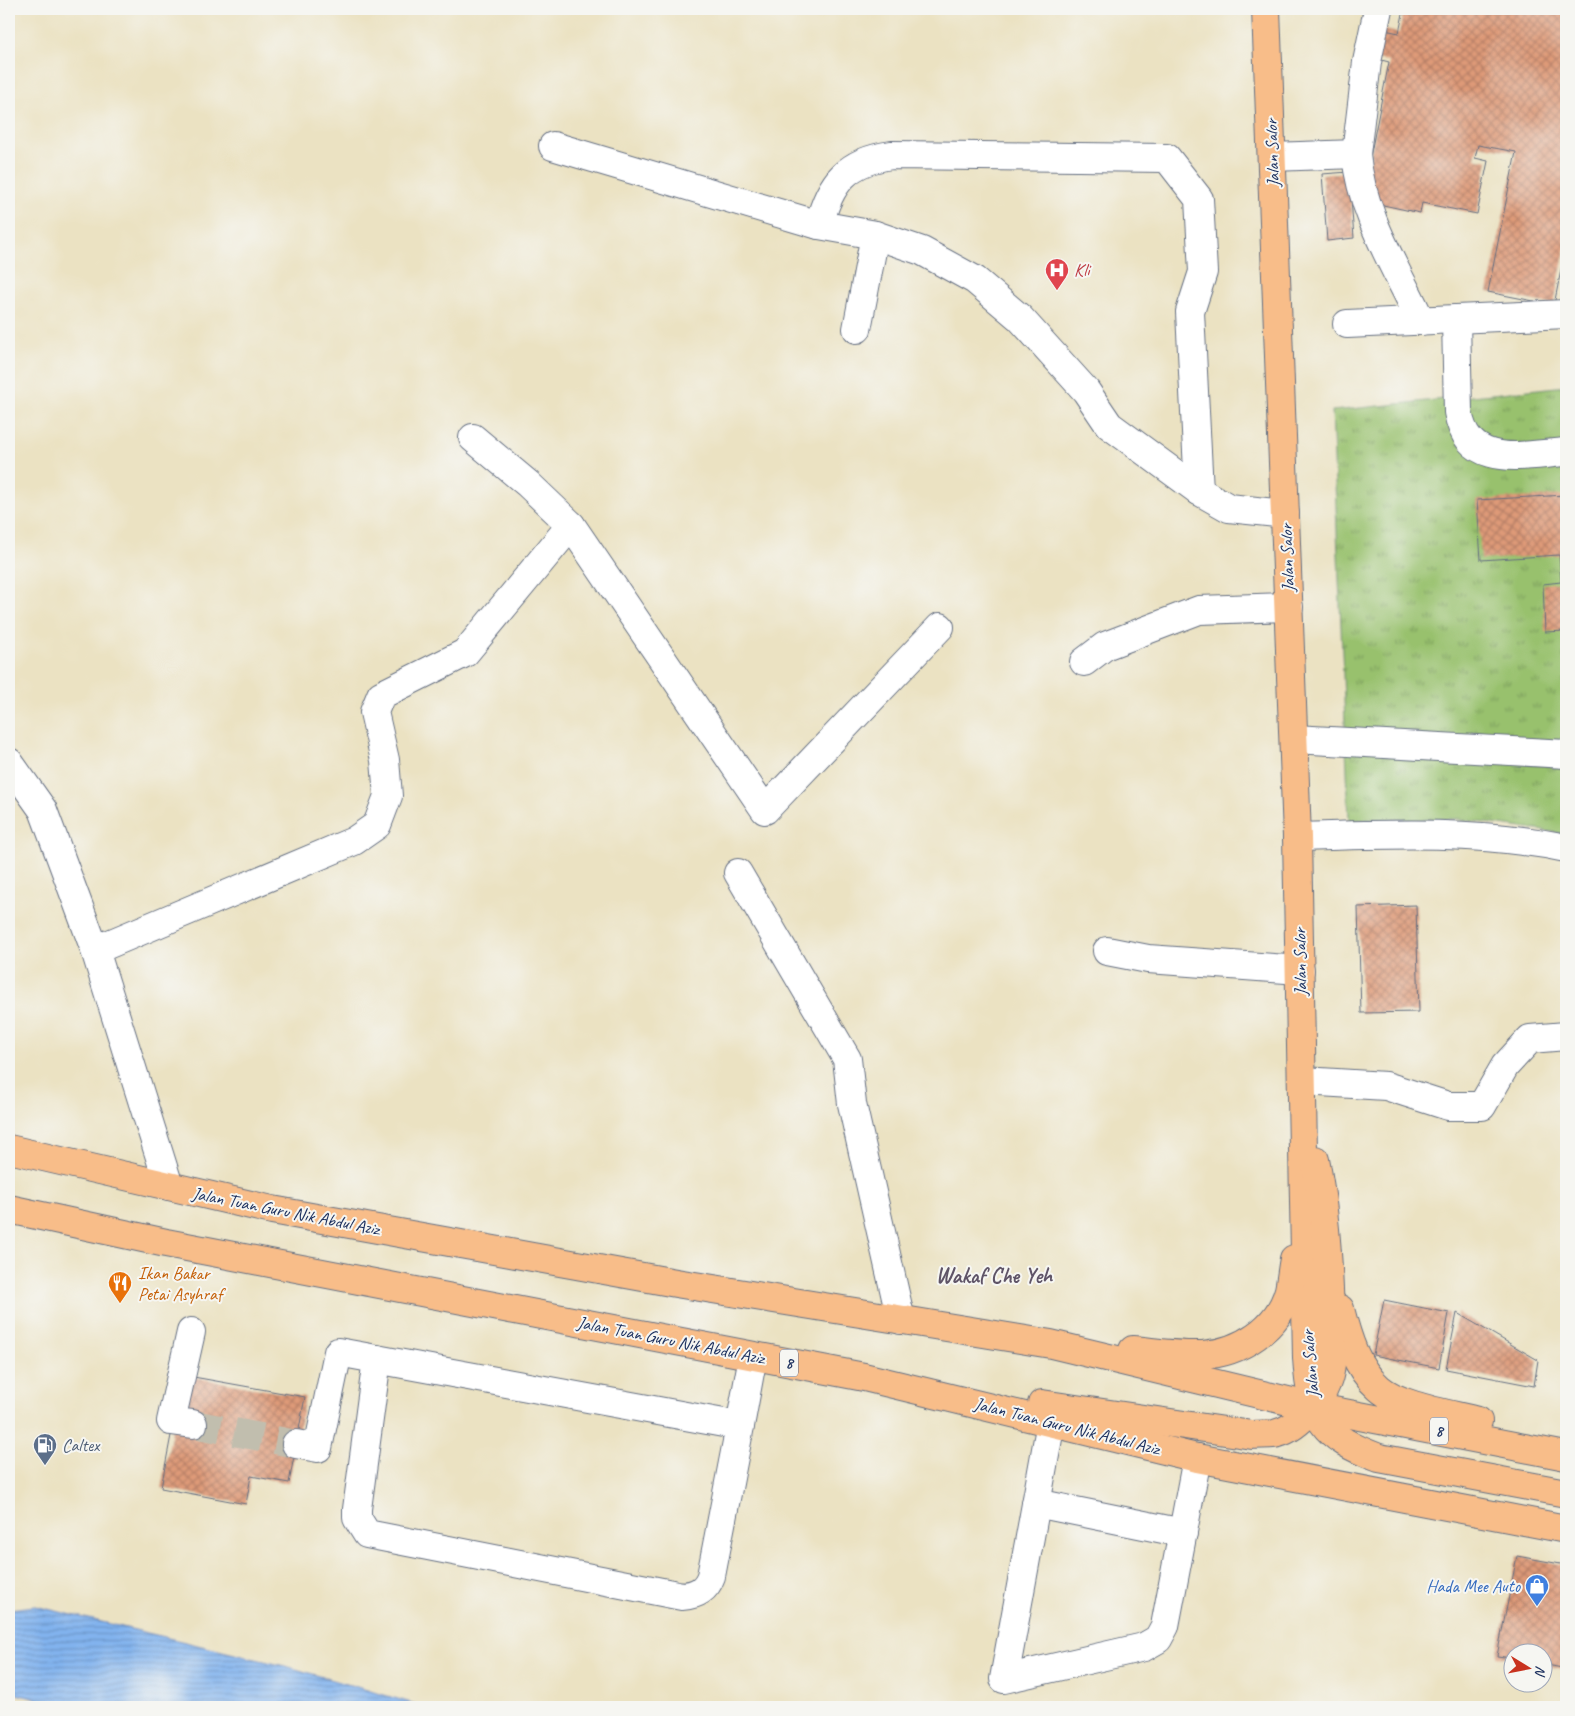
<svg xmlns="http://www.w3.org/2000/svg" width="1575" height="1716" font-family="Caveat,sans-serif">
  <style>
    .grass { fill: url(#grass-tufts); stroke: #5a7866 }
    .water { fill: url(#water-rules); stroke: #4e71a6 }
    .building { fill: url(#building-cross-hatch) }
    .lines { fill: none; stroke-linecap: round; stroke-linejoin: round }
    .minor-tunnel { stroke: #c1beae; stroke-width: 28; stroke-dasharray: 28 14; stroke-linecap: butt }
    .minor-casing { stroke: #646e81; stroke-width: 30 }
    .major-casing { stroke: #646e81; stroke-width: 30 }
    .minor { stroke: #fff; stroke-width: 28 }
    .major { stroke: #f8bd89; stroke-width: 28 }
    .labels { text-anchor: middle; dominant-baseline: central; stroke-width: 4; stroke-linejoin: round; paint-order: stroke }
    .shield { fill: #f6f6f2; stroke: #5d6b8a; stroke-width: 1 }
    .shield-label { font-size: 16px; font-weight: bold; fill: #1b2f5e }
    .street-label { font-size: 18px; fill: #1b2f5e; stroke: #f6f6f2 }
    .health-label { font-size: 18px; fill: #be3a42; stroke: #f6f6f2; text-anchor: start }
    .food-label { font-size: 18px; fill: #c56008; stroke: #f6f6f2; text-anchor: start }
    .service-label { font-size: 18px; fill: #4e5e75; stroke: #f6f6f2; text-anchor: start }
    .shop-label { font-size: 18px; fill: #366cbe; stroke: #f6f6f2; text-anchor: end }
    .district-label { font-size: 22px; font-weight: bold; fill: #5f5467; stroke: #f6f6f2 }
  </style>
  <defs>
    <pattern id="grass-tufts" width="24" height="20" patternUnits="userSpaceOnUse" patternTransform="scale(1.25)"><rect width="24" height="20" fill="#98c16d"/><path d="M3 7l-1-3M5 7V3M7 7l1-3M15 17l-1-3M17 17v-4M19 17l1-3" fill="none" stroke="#7b9d5d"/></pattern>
    <pattern id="water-rules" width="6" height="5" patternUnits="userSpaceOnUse" patternTransform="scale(1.25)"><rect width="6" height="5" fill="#82b3ee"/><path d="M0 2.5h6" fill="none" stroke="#6a92c4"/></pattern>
    <pattern id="building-cross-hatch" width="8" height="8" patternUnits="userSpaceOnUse" patternTransform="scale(1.25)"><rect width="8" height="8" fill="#de9a78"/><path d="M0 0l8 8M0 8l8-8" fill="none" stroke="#b37e66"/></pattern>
  </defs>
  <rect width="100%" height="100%" fill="#f6f6f2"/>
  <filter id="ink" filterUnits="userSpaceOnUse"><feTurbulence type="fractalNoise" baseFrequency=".02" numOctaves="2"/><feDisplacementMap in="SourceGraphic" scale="10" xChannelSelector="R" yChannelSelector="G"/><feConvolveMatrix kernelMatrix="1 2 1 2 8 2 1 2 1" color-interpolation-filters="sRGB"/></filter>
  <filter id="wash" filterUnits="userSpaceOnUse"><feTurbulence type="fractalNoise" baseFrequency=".0096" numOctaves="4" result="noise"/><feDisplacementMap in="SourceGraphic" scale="20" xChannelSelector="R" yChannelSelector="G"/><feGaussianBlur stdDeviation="1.12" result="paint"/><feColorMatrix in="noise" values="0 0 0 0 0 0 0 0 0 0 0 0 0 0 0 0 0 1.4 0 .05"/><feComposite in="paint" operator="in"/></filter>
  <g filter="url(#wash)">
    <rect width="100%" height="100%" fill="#ebe2c2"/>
    <polygon class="grass" points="1566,386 1566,834 1456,819 1349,820 1332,411"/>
    <polygon class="water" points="35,1606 289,1667 425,1707 67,1707 9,1692 9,1609"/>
    <g id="blocks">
      <g class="building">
        <polygon points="1404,9 1566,9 1566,245 1554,305 1488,292 1516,152 1478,145 1475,158 1488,161 1477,214 1422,203 1420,213 1374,203 1364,188 1389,62 1374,58 1380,29 1399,33"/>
        <polygon points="1349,172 1354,238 1327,241 1322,174"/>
        <polygon points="1566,495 1566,631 1545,632 1543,584 1561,582 1559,555 1481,560 1477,500"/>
        <polygon points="1416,905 1419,1012 1361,1013 1358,907"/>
        <polygon points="1384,1300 1449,1313 1439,1368 1373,1355"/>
        <polygon points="1457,1313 1538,1360 1534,1386 1446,1369"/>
        <polygon points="188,1376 305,1397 289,1483 251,1476 246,1504 161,1488 172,1430 181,1412"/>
        <polygon points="1517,1556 1566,1565 1566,1648 1562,1668 1542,1664 1542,1654 1512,1654 1512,1658 1497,1656"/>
      </g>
    </g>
  </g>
  <g filter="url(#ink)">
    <use href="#blocks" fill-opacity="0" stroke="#646e81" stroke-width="1"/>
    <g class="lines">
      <polyline class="minor-tunnel" points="193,1424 296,1444"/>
      <g class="minor-casing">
        <g id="minor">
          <polyline points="553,146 819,225 875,235 922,251 975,280 1020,318 1086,391 1109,425 1199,491 1229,508 1285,514"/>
          <path d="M1356,154C1361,213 1396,268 1421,321"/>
          <polyline points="1272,157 1356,154 1367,62 1378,9"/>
          <path d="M819,225C830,182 847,161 892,155L1167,158L1199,199L1203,272L1190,312L1199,491"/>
          <path d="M1456,319L1458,412C1468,470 1522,455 1566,452"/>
          <polyline points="1347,324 1566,314"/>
          <polyline points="857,329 875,235"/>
          <polyline points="473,438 528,484 571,525 765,810 940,627"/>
          <polyline points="1084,662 1105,646 1199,610 1289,607"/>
          <polyline points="1294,739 1566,754"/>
          <polyline points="9,762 43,810 95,950 169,1186"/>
          <path d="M1297,837C1386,834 1479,830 1566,848"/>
          <polyline points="738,873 847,1059 852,1104 901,1320"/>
          <polyline points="95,950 354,841 377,825 388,796 385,760 374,712 381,695 465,653 571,525"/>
          <polyline points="1107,951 1148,959 1300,970"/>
          <polyline points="1303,1081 1386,1086 1448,1106 1482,1106 1505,1066 1530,1039 1566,1036"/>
          <polyline points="191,1332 171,1421 193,1424"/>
          <path d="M377,1359L357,1509V1518L367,1534L682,1596C697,1595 706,1590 711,1576L740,1426"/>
          <polyline points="1051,1422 1004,1679 1144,1647 1158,1639 1165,1626 1197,1458"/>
          <polyline points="296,1444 318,1448 338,1352 740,1426 753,1356"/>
          <polyline points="1036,1503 1183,1533"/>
        </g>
      </g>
      <g class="major-casing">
        <g id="major">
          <path d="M1266,9L1297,837L1307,1358C1311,1418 1322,1437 1379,1458L1566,1493"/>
          <polyline points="9,1149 272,1210 676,1283 1051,1344 1313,1407 1566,1456"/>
          <polyline points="9,1209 166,1243 864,1377 1197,1458 1566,1529"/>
          <path d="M1340,1309C1347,1337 1356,1368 1379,1388C1399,1406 1451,1414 1478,1421"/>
          <path d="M1133,1350C1155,1352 1180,1356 1202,1355C1240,1353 1279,1328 1289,1290C1291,1280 1292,1269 1294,1259"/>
          <path d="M1042,1404L1252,1435C1259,1434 1267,1435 1274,1434C1297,1430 1319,1403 1327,1382C1334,1364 1331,1342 1330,1322C1329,1267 1326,1214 1315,1160"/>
        </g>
      </g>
      <use href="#minor" class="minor"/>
      <use href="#major" class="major"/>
    </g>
  </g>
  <defs>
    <g id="hospital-pin" transform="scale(1.25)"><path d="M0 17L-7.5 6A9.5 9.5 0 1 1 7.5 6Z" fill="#e0444e" stroke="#f6f6f2"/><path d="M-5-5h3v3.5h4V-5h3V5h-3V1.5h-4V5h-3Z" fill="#fff"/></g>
    <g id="restaurant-pin" transform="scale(1.25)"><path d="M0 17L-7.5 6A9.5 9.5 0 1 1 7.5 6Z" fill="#e8710a" stroke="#f6f6f2"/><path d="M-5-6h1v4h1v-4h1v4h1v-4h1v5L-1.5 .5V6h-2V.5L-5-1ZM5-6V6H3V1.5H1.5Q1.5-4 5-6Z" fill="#fff"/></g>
    <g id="fuel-pin" transform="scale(1.25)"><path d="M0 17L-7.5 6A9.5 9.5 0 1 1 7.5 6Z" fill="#5c6f8a" stroke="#f6f6f2"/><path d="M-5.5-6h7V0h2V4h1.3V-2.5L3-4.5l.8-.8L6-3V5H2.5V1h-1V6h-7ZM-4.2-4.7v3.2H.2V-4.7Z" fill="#fff"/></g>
    <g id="shop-pin" transform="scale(1.25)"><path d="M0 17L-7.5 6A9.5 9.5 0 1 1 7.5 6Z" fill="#3f7fe0" stroke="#f6f6f2"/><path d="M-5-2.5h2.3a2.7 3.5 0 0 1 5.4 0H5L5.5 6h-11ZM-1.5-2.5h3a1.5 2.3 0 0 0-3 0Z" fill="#fff"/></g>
  </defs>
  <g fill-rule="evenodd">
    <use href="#hospital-pin" x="1057" y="270"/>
    <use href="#restaurant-pin" x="120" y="1283"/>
    <use href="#fuel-pin" x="45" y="1445"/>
    <use href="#shop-pin" x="1537" y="1586"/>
  </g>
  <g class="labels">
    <g class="shield">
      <rect x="780" y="1349.5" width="18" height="27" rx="4"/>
      <rect x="1430" y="1417.5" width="18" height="27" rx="4"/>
    </g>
    <g class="shield-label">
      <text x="789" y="1363">8</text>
      <text x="1439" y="1431">8</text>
    </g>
    <g class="street-label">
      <text transform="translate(1272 153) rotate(-92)">Jalan Salor</text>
      <text transform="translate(1287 558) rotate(-92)">Jalan Salor</text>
      <text transform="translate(1300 962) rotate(-91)">Jalan Salor</text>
      <text transform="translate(286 1211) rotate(11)">Jalan Tuan Guru Nik Abdul Aziz</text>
      <text transform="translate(671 1340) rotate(11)">Jalan Tuan Guru Nik Abdul Aziz</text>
      <text transform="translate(1310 1364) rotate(-95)">Jalan Salor</text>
      <text transform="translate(1067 1426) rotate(14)">Jalan Tuan Guru Nik Abdul Aziz</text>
    </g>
    <g class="health-label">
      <text x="1074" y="270">Kli</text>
    </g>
    <g class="food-label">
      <text x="138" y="1273">Ikan Bakar<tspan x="138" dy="21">Petai Asyhraf</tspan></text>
    </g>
    <g class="service-label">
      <text x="62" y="1445">Caltex</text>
    </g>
    <g class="shop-label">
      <text x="1520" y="1586">Hada Mee Auto</text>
    </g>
    <g class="district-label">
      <text x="994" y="1276">Wakaf Che Yeh</text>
    </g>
  </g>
  <rect width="1575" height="1716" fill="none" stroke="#f6f6f2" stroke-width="30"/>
  <g transform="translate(1528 1668) rotate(100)"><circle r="24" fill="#f6f6f2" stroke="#9ea6b7"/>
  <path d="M0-4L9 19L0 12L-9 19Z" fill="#c8321e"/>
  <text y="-8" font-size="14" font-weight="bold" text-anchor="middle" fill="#1b2f5e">N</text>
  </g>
</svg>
